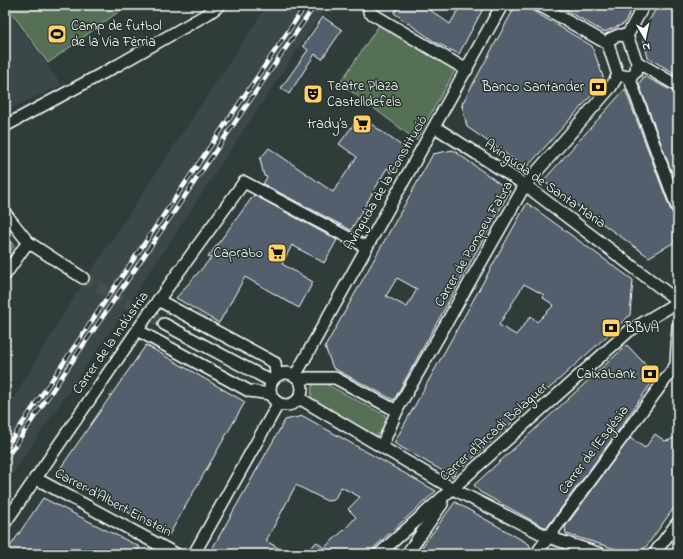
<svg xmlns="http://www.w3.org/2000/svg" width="683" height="559" font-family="'Indie Flower',sans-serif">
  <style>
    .built { fill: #3a4649 }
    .green { fill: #577056; stroke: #abb8aa }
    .building { fill: #535e6c; stroke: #fff; fill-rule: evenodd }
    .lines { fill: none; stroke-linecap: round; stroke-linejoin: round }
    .minor-tunnel { stroke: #44504e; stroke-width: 11; stroke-dasharray: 11 5.5; stroke-linecap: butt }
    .minor-casing { stroke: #fff; stroke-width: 14 }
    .minor { stroke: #26332d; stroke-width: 11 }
    .rail-casing { stroke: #fff; stroke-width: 4.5 }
    .rail { stroke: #26332d; stroke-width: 3; stroke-dasharray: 9; stroke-linecap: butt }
    .labels { text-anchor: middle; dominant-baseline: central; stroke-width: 3; stroke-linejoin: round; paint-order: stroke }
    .poi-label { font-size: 14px; fill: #fff; stroke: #26332d; text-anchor: end }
    .street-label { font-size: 14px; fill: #fff; stroke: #26332d }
  </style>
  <rect width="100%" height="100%" fill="#2f3c3a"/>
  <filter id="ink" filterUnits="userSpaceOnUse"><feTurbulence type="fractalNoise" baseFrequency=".025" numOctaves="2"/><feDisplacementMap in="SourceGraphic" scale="8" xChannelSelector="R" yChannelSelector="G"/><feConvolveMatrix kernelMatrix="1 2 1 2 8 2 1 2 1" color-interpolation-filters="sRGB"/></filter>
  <g filter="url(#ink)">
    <g class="built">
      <polygon points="267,5 327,5 118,320 5,484 5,412 72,300"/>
      <polygon points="5,8 62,85 5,111"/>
    </g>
    <g class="green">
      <polygon points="6,5 128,5 48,63"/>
      <polygon points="379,25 456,69 416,140 340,83"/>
      <polygon points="5,233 14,246 5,258"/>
      <polygon points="324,383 385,415 387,420 380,434 374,436 311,399 312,385"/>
    </g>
    <g class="building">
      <polygon points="399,5 433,5 430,10 450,24 461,5 485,5 459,54 435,42 394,13"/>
      <polygon points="516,5 523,5 592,46 605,82 600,86 526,168 467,127 462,104"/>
      <polygon points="557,5 634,5 624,24 604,32"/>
      <polygon points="658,5 678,5 678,75 648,58 642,33"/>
      <polygon points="323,17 342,30 322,59 315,54 289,94 281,88 308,50 303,46"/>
      <polygon points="644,76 678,94 678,189 639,84"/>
      <polygon points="625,89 671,211 678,216 678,240 649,257 543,181"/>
      <polygon points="360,116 406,149 392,173 387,168 351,230 263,184 267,177 264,176 260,159 269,148 333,192 357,157 339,144"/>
      <path d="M453,150L510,191L394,400L333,368L325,347L433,154ZM397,278L417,289L407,307L386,296Z"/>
      <polygon points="254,195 337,240 324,263 292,245 282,264 313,282 299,308 245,277 219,323 176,298 211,258 208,257"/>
      <path d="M527,203L633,280L630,315L464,466L461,464L453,477L394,443ZM524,284L544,295L543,298L554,305L537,322L531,316L516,335L499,325Z"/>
      <polygon points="146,345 245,402 169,535 57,473"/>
      <polygon points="627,345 656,376 619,430 548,526 544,527 480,492 474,485"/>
      <polygon points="303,416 436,491 367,554 303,554 317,542 324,548 344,530 356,517 348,509 360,497 341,487 334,500 327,501 296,485 266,541 289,554 209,554 285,420"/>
      <polygon points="655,434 665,441 670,440 678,435 678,502 646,547 633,554 566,534 565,527 630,438 645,448"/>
      <polygon points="43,498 102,528 140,547 135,554 5,554"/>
      <polygon points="455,502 529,544 531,549 529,554 417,554"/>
    </g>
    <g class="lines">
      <polyline class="minor-tunnel" points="83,278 164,324"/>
      <g class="minor-casing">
        <g id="minor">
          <polyline points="539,5 608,44"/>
          <polyline points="369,12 467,70"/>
          <polygon points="619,35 627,36 637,62 636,72 629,77 618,75 608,44 610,39"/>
          <polyline points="627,36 644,5"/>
          <polyline points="637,62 678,86"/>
          <polyline points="629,77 678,209"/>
          <polyline points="5,126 118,65 209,13 220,5"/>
          <polyline points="435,127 525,185 678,301"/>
          <polyline points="5,213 28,242 83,278"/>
          <polyline points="5,275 28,242"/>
          <polyline points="158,300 275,363 276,376"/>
          <polyline points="164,324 271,381"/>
          <polyline points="137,330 249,391 270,394"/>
          <polyline points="676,365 678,326"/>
          <circle cx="286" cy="389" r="16"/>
          <polyline points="295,376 502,5"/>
          <polyline points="299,380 307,378 335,378 397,411"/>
          <polyline points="299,398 453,489 548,537 601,554"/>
          <polyline points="382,446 398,408 525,185 611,87 618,75"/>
          <polyline points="35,478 176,554"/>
          <polyline points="5,523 154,306 244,182 366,247"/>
          <polyline points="194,554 278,404"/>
          <polyline points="379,554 629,331 678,302"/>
          <polyline points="407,554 442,504"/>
          <polyline points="536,554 676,365"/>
          <polyline points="654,554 678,522"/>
        </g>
      </g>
      <use href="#minor" class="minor"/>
      <g class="rail-casing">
        <g id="rail">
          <polyline points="5,449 306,5"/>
          <polyline points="5,460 315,5"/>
        </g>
      </g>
      <use href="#rail" class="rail"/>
    </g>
  </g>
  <defs>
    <g id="stadium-square" transform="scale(1)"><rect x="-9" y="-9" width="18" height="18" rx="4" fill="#ffd166" stroke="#26332d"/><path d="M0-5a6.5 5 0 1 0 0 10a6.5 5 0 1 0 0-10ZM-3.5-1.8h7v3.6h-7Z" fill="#111"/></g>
    <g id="bank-square" transform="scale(1)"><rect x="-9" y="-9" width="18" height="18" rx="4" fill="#ffd166" stroke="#26332d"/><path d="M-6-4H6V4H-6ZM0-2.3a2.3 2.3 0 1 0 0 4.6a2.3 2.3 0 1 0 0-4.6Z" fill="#111"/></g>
    <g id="theatre-square" transform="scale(1)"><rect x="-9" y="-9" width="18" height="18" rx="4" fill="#ffd166" stroke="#26332d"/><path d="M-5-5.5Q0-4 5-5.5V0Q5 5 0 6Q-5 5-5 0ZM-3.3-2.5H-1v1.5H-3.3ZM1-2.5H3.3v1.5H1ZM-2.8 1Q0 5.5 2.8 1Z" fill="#111"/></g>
    <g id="supermarket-square" transform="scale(1)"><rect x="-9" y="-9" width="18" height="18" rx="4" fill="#ffd166" stroke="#26332d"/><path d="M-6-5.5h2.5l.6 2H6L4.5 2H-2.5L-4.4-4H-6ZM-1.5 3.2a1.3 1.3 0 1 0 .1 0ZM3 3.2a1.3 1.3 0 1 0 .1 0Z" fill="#111"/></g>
  </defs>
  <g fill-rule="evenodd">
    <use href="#stadium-square" x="57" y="34"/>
    <use href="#bank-square" x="598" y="87"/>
    <use href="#theatre-square" x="313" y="94"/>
    <use href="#supermarket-square" x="362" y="124"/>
    <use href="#supermarket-square" x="277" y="253"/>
    <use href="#bank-square" x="611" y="328"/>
    <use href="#bank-square" x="650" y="374"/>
  </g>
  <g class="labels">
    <g class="poi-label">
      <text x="71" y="26" text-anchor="start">Camp de futbol<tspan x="71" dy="16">de la Via Fèrria</tspan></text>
      <text x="327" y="86" text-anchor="start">Teatre Plaza<tspan x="327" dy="16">Castelldefels</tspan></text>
      <text x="584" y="87">Banco Santander</text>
      <text x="348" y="124">trady’s</text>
      <text x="263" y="253">Caprabo</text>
      <text x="625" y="328" text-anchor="start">BBVA</text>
      <text x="636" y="374">Caixabank</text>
    </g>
    <g class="street-label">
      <text transform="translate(386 183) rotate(-60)">Avinguda de la Constitució</text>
      <text transform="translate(545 184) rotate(35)">Avinguda de Santa Maria</text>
      <text transform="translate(474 244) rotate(-60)">Carrer de Pompeu Fabra</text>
      <text transform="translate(111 343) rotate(-55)">Carrer de la Indústria</text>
      <text transform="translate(494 432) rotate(-42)">Carrer d'Arcadi Balaguer</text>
      <text transform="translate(594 450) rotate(-53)">Carrer de l'Església</text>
      <text transform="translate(113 503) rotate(28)">Carrer d'Albert Einstein</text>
    </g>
  </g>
  <rect width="683" height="559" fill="none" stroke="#26332d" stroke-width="20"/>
  <rect x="10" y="10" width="663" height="539" fill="none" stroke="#fff" stroke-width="1.5" filter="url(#ink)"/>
  <g transform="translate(645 38) rotate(171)" stroke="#26332d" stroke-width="3" paint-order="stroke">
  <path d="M0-3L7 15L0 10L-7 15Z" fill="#ffffff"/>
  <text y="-6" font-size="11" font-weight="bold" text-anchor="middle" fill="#ffffff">N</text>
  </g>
</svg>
